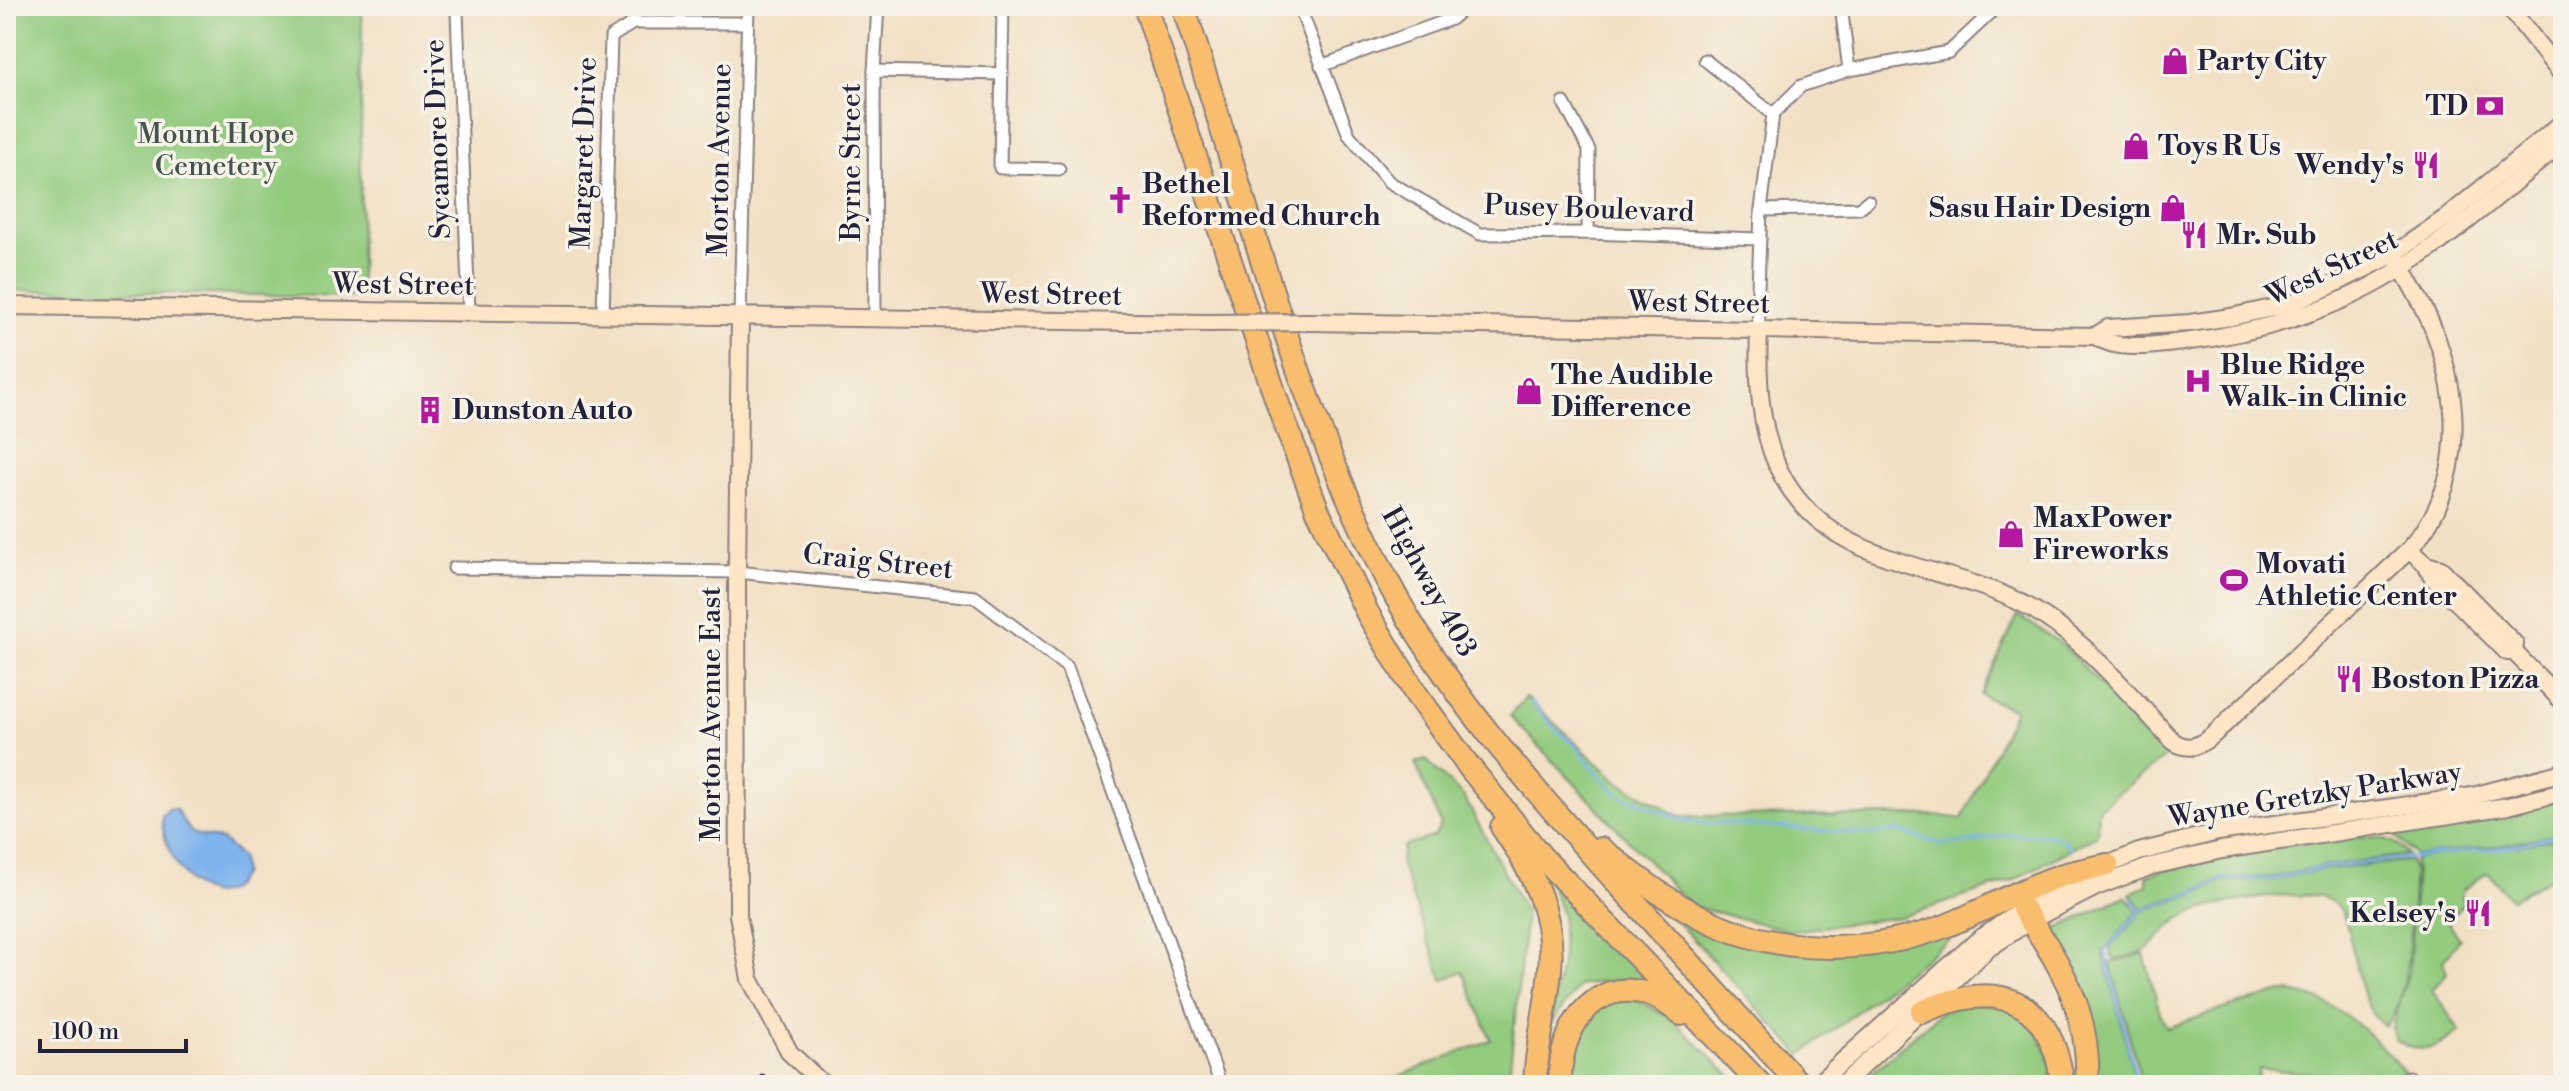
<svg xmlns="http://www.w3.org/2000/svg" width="2569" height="1091" font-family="'Libre Bodoni',serif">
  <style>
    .green { fill: #92cb7e; stroke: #5a765c; stroke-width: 2 }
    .water { fill: #7eb3ec; stroke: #506a94; stroke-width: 2 }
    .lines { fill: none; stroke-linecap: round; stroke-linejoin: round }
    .stream { stroke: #7eb3ec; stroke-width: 3 }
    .street-casing { stroke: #8a8180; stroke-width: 15 }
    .secondary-casing { stroke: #8a8180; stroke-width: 20 }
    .highway-casing { stroke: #8a8180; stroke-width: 26 }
    .street { stroke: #fff; stroke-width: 11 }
    .secondary { stroke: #fde5c5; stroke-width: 16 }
    .highway { stroke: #f9be6d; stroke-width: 22 }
    .rail-casing { stroke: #22223b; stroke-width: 6 }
    .rail { stroke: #f7f3e8; stroke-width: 3; stroke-dasharray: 9; stroke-linecap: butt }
    .secondary-bridge-casing { stroke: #8a8180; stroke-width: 20; stroke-linecap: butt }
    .secondary-bridge { stroke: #fde5c5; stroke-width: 16 }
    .labels { text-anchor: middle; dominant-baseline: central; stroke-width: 7; stroke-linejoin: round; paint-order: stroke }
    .poi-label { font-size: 28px; font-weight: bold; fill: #22223b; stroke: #f7f3e8; text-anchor: start }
    .park-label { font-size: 28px; fill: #44554f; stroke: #f7f3e8 }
    .street-label { font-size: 28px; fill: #22223b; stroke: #f7f3e8 }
  </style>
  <rect width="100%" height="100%" fill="#f7f3e8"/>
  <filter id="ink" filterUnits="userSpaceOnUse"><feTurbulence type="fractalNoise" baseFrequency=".0125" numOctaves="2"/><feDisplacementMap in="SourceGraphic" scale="16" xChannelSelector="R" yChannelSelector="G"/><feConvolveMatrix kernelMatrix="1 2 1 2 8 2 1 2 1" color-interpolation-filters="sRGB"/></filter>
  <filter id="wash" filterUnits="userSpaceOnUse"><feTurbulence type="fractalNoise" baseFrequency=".006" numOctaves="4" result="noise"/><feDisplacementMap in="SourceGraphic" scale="32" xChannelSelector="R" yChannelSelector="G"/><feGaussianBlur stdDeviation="1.8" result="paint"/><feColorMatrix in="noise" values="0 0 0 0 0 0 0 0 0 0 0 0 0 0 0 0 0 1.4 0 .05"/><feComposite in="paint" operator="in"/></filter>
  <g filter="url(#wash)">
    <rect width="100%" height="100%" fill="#f2e0c4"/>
    <g class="green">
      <polygon points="6,6 362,6 360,297 6,290"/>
      <polygon points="2018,615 2063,645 2168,755 2098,809 2097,835 2012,881 1901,917 1790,931 1691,906 1510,716 1526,697 1617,781 1680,816 1937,815 1962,819 2015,710 1980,695"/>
      <polygon points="1426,760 1464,797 1526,913 1508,1085 1377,1085 1491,1040 1463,971 1443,980 1400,863 1404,846 1435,836 1441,824 1415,763"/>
      <polygon points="2563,799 2563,833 2506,845 2416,856 2391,832 2494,819"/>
      <path d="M2350,836C2374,837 2393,835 2408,855L2324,866L2275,877L2223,878L2195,891L2142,908L2130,894L2147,885V875L2224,855Z"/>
      <path d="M2563,837V871L2512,899C2500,893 2499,879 2487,873L2463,890L2461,895L2465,903L2447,921L2460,939L2443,961L2447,973L2432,990L2460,1031C2434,1050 2427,1055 2396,1041L2392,1029L2409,971L2416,872L2414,861L2418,858L2517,846Z"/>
      <polygon points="1541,859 1647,979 1608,981 1579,986 1548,1028 1562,961 1562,915"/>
      <path d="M2407,861H2410L2414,871C2410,913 2413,994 2386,1026C2351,1009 2357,921 2336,904C2311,884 2209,903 2182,917C2166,926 2158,942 2146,950C2138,955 2125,957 2117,959L2111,957L2110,948L2142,911L2195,894L2222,881L2274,880L2325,869Z"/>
      <polygon points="2125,896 2138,911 2103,951 2136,1081 2134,1085 2095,1085 2050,932"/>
      <polygon points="1657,900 1772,948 1972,922 1801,1055"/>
      <path d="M2144,954L2160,1014L2167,1028C2198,1017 2229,1006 2262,998C2269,996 2278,992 2286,992C2334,994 2377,1040 2406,1074L2372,1078L2261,1069L2259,1070L2257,1085H2142L2110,962Z"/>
      <path d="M1633,998L1670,1017L1740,1085H1569C1567,1058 1572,1018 1600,1003C1608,999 1623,1000 1633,998Z"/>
      <polygon points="1966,1003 2008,1007 2032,1024 2051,1060 2051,1085 1858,1085 1941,1012"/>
    </g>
    <path class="water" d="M170,808L176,809L188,829L195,834L222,840L241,857L243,874C209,929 161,856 162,816Z"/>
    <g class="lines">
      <g class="stream">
        <path d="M1531,701C1539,711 1547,721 1556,730C1562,736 1570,740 1576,746C1590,762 1612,800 1636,800C1664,814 1689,825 1722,823L1869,834L1898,831L1941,844L1971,842L2003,835H2049L2065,841L2071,850"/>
        <polyline points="2132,899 2141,910"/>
        <polyline points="2136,1085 2137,1082 2105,951 2141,910 2196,892 2223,879 2274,879 2326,867 2508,847 2563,834"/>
      </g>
    </g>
  </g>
  <g filter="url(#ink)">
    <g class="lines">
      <g class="street-casing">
        <g id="street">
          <polyline points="1003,6 1000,168 1059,169"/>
          <polyline points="1299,6 1349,135 1389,182 1480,234 1588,233 1760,239"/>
          <polyline points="1841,6 1849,70"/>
          <polyline points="457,12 469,312"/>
          <polyline points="1705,60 1773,114"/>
          <polyline points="1321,66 1451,19 1466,6"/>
          <polyline points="874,71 1002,74"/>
          <polyline points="1564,103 1589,150 1588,233"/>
          <polyline points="1761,210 1859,208 1868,201"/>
          <polyline points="603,314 611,37 633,23 747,23"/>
          <polyline points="740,316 748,6"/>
          <polyline points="875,318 874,71 878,6"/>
          <polyline points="1759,330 1758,288 1761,210 1773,114 1801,86 1849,70 1949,52 1998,6"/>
          <polyline points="454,568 737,572 975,597 1067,667 1221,1085"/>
          <polyline points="2409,1077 2414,1085"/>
        </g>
      </g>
      <g class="secondary-casing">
        <g id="secondary">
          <polyline points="2508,6 2563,76"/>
          <polyline points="6,306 1207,323"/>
          <polyline points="740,316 737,572 738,915 750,979 790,1053 824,1085"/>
          <polyline points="1310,322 2095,336 2108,328 2190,323 2231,317 2290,304 2330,286 2394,254 2447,217 2563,122"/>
          <path d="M1759,330C1755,431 1771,513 1876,553C1921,571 1971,579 2015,600C2077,628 2126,692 2173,741C2189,752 2199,746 2213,735L2409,550C2461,492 2463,412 2438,342C2428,311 2409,282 2394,254"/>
          <path d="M2095,336C2118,352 2155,345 2183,342C2260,333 2340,309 2405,266C2461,230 2511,184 2563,142"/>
          <polyline points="2409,550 2426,565 2432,577 2507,652 2514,652 2563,702"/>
          <polyline points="2426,565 2441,569 2515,644 2514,652"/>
          <polyline points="1816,1085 1978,940 2023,909 2107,865 2139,852 2218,832 2473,796 2563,772"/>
          <polyline points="1842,1085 1989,948 2031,920 2096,887 2152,866 2222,850 2508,806 2563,792"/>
        </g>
      </g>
      <g class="highway-casing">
        <g id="highway">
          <polyline points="1145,6 1280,410 1318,511 1368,614 1416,694 1467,764 1540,855 1761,1085"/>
          <path d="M1183,6C1247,199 1293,398 1387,580C1445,691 1530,785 1613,878C1675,947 1738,1016 1800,1085"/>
          <path d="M1502,827C1532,870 1555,915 1550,969C1547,1008 1536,1046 1535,1085"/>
          <path d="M1601,849C1633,874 1664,899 1701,917C1776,956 1871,955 1948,925C1987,909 2026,886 2066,874C2079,871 2093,868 2107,865"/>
          <path d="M2023,909C2062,967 2091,1013 2087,1085"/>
          <path d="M1922,1012C1999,978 2051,998 2063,1085"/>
          <path d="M1560,1085C1558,1011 1616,958 1681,1014"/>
        </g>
      </g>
      <use href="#street" class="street"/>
      <use href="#secondary" class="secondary"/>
      <use href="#highway" class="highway"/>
      <g class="rail-casing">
        <polyline id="rail" points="753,1085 763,1077"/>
      </g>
      <use href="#rail" class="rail"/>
      <g class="secondary-bridge-casing">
        <polyline id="secondary-bridge" points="1207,323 1310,322"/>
      </g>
      <use href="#secondary-bridge" class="secondary-bridge"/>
    </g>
  </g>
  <defs>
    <g id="shop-bare" transform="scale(2.16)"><path d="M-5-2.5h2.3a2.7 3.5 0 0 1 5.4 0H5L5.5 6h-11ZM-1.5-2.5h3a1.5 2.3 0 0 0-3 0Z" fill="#b5179e" stroke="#f7f3e8" stroke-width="2.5" paint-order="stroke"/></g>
    <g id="bank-bare" transform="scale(2.16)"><path d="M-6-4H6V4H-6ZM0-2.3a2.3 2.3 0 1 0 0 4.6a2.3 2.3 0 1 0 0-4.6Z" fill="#b5179e" stroke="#f7f3e8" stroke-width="2.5" paint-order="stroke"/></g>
    <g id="restaurant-bare" transform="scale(2.16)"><path d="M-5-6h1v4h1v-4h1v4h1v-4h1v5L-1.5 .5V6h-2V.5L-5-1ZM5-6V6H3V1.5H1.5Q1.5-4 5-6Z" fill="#b5179e" stroke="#f7f3e8" stroke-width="2.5" paint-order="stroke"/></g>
    <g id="church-bare" transform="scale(2.16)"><path d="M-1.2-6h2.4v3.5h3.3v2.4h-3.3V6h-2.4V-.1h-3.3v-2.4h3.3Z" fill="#b5179e" stroke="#f7f3e8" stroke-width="2.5" paint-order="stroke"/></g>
    <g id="hospital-bare" transform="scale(2.16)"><path d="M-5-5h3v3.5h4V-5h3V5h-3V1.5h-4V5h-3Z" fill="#b5179e" stroke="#f7f3e8" stroke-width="2.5" paint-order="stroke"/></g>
    <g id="building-bare" transform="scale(2.16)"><path d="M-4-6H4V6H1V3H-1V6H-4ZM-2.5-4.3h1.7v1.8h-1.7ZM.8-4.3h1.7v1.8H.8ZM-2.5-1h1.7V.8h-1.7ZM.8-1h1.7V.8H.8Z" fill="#b5179e" stroke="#f7f3e8" stroke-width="2.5" paint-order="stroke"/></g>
    <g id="stadium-bare" transform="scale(2.16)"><path d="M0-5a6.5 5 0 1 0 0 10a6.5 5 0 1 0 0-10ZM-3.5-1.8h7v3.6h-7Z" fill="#b5179e" stroke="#f7f3e8" stroke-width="2.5" paint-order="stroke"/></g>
  </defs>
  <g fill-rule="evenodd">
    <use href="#shop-bare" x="2175" y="61"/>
    <use href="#bank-bare" x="2490" y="106"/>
    <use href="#shop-bare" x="2136" y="146"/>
    <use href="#restaurant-bare" x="2426" y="165"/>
    <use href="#church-bare" x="1120" y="200"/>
    <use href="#shop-bare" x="2173" y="208"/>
    <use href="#restaurant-bare" x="2194" y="235"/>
    <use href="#hospital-bare" x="2198" y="381"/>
    <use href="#shop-bare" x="1529" y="391"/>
    <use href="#building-bare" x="430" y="410"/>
    <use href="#shop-bare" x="2011" y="534"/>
    <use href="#stadium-bare" x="2234" y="580"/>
    <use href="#restaurant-bare" x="2349" y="679"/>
    <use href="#restaurant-bare" x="2478" y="913"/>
  </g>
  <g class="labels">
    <g class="poi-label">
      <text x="2197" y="61">Party City</text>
      <text x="2468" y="106" text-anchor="end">TD</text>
      <text x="2158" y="146">Toys R Us</text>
      <text x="2404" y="165" text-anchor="end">Wendy's</text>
      <text x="1142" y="184">Bethel<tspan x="1142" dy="32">Reformed Church</tspan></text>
      <text x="2151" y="208" text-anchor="end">Sasu Hair Design</text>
      <text x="2216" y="235">Mr. Sub</text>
      <text x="2220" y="365">Blue Ridge<tspan x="2220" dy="32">Walk-in Clinic</tspan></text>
      <text x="1551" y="375">The Audible<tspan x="1551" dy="32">Difference</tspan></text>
      <text x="452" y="410">Dunston Auto</text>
      <text x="2033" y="518">MaxPower<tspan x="2033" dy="32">Fireworks</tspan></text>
      <text x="2256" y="564">Movati<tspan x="2256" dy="32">Athletic Center</tspan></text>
      <text x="2371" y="679">Boston Pizza</text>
      <text x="2456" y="913" text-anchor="end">Kelsey's</text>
    </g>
    <g class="park-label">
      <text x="216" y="134">Mount Hope<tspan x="216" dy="32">Cemetery</tspan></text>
    </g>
    <g class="street-label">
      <text transform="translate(438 139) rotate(-92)">Sycamore Drive</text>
      <text transform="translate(584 153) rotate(-88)">Margaret Drive</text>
      <text transform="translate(720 160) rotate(-89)">Morton Avenue</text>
      <text transform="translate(851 162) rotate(-90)">Byrne Street</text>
      <text transform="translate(1589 209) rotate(2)">Pusey Boulevard</text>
      <text transform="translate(2332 268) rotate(-25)">West Street</text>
      <text transform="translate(403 285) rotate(1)">West Street</text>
      <text transform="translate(1051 295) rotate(1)">West Street</text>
      <text transform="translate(1699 303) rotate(1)">West Street</text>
      <text transform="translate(878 562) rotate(6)">Craig Street</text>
      <text transform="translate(1429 582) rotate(61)">Highway 403</text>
      <text transform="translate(711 714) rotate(-90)">Morton Avenue East</text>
      <text transform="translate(2315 795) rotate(-9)">Wayne Gretzky Parkway</text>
    </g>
  </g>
  <rect width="2569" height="1091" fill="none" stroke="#f7f3e8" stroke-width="32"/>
  <path d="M40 1039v12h146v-12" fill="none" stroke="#22223b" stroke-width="4"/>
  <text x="52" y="1039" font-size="24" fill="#22223b" stroke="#f7f3e8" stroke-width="6" paint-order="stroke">100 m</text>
</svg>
